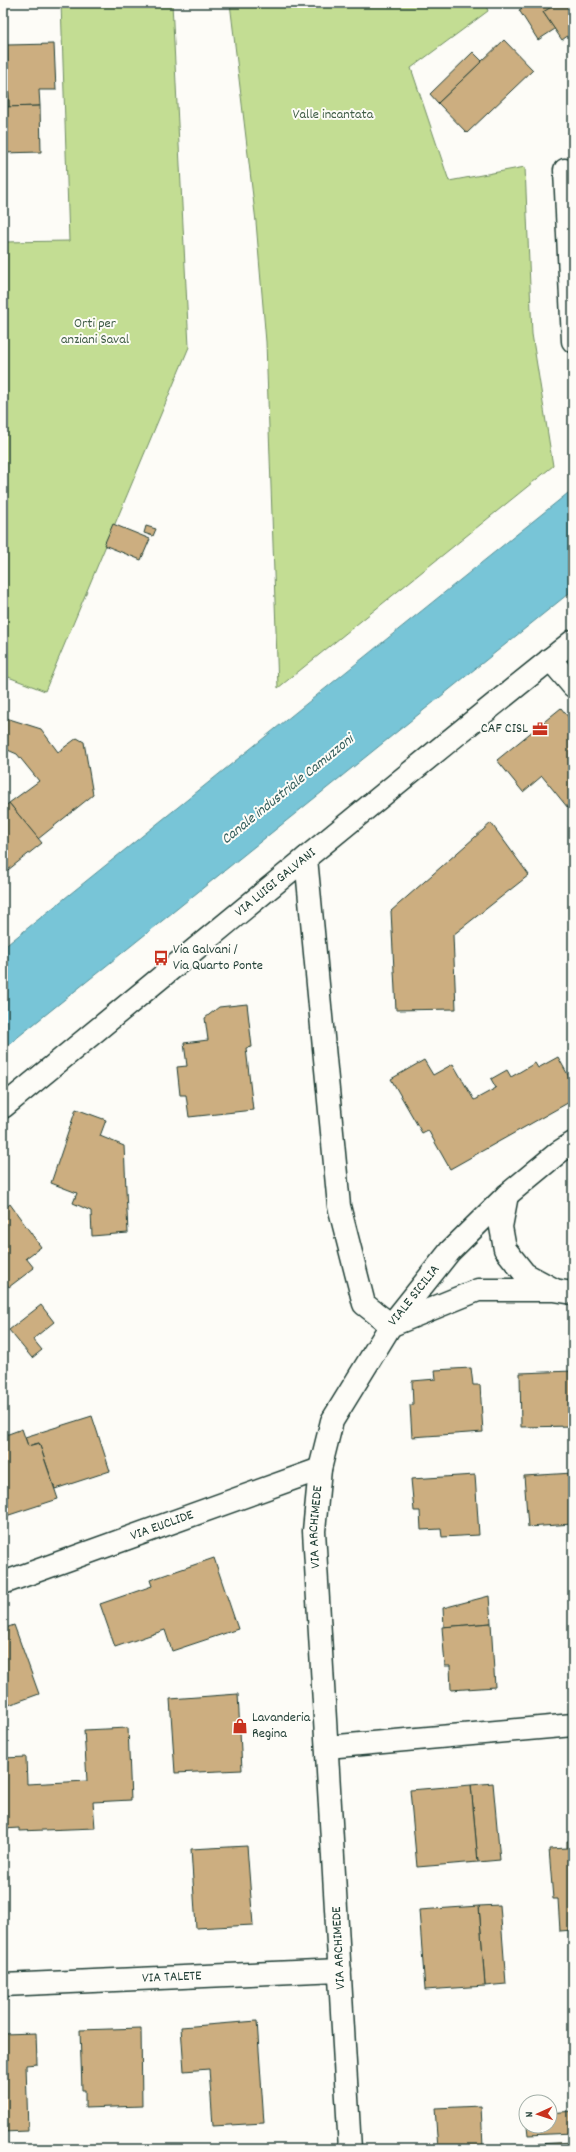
<svg xmlns="http://www.w3.org/2000/svg" width="576" height="2152" font-family="Dekko,sans-serif">
  <style>
    .green { fill: #c3dd93; stroke: #718d64 }
    .water { fill: #78c5d7; stroke: #548f96 }
    .building { fill: #ccae80; stroke: #1f3d34 }
    .lines { fill: none; stroke-linecap: round; stroke-linejoin: round }
    .minor-casing { stroke: #1f3d34; stroke-width: 25 }
    .tertiary-casing { stroke: #1f3d34; stroke-width: 25 }
    .minor { stroke: #fdfcf7; stroke-width: 22 }
    .tertiary { stroke: #fdfcf7; stroke-width: 22 }
    .labels { text-anchor: middle; dominant-baseline: central; stroke-width: 4; stroke-linejoin: round; paint-order: stroke }
    .park-label { font-size: 14px; fill: #405d47; stroke: #fdfcf7 }
    .poi-label { font-size: 14px; fill: #1f3d34; stroke: #fdfcf7; text-anchor: start }
    .street-label { font-size: 14px; fill: #1f3d34; stroke: #fdfcf7 }
    .water-label { font-size: 15px; font-style: italic; fill: #355f5d; stroke: #fdfcf7 }
  </style>
  <rect width="100%" height="100%" fill="#fdfcf7"/>
  <filter id="ink" filterUnits="userSpaceOnUse"><feTurbulence type="fractalNoise" baseFrequency=".025" numOctaves="2"/><feDisplacementMap in="SourceGraphic" scale="8" xChannelSelector="R" yChannelSelector="G"/><feConvolveMatrix kernelMatrix="1 2 1 2 8 2 1 2 1" color-interpolation-filters="sRGB"/></filter>
  <g filter="url(#ink)">
    <g class="green">
      <polygon points="61,3 172,3 189,347 45,691 3,675 3,242 69,241"/>
      <polygon points="230,3 485,3 488,11 411,68 449,181 525,167 532,334 553,466 278,688 266,342 256,222"/>
    </g>
    <polygon class="water" points="573,489 573,590 3,1049 3,948"/>
    <g class="building">
      <polygon points="531,3 548,3 551,8 543,12 555,29 538,40 519,10"/>
      <polygon points="558,3 573,3 573,32 562,40 543,12"/>
      <polygon points="3,25 6,25 8,73 3,74"/>
      <polygon points="504,40 533,70 467,133 438,103"/>
      <polygon points="54,44 56,90 39,90 40,106 9,107 7,45"/>
      <polygon points="473,52 482,61 438,103 430,94"/>
      <polygon points="8,73 9,107 3,107 3,74"/>
      <polygon points="40,106 41,152 3,153 3,107"/>
      <polygon points="113,524 150,539 141,560 104,545"/>
      <polygon points="146,526 156,529 153,536 144,533"/>
      <polygon points="561,708 573,723 573,804 568,808 542,776 523,792 497,760"/>
      <polygon points="3,717 41,729 58,752 77,738 84,742 93,795 38,839 9,803 39,781 17,754 3,748"/>
      <polygon points="9,803 42,843 3,874 3,808"/>
      <polygon points="491,823 529,875 453,935 456,1009 396,1010 391,911"/>
      <polygon points="247,1004 252,1047 246,1048 253,1110 189,1117 186,1095 180,1095 177,1067 187,1066 184,1043 208,1040 205,1018 219,1007"/>
      <polygon points="558,1057 573,1084 573,1100 450,1169 428,1130 422,1133 391,1079 424,1060 433,1075 453,1064 474,1100 496,1088 491,1079 507,1070 511,1077 535,1063 538,1068"/>
      <polygon points="76,1109 106,1120 100,1136 124,1146 128,1233 92,1236 91,1211 73,1203 77,1193 51,1183"/>
      <polygon points="10,1204 41,1247 26,1258 34,1268 9,1287 3,1279 3,1210"/>
      <polygon points="41,1305 54,1322 33,1339 42,1350 32,1358 9,1330"/>
      <polygon points="471,1368 473,1385 480,1385 483,1432 412,1437 410,1405 413,1405 412,1381 436,1379 435,1370"/>
      <polygon points="573,1371 573,1426 521,1427 520,1373"/>
      <polygon points="92,1416 110,1471 55,1489 39,1443 28,1446 25,1437"/>
      <polygon points="22,1429 28,1446 39,1443 58,1499 3,1517 3,1436"/>
      <polygon points="573,1473 573,1524 528,1527 524,1476"/>
      <polygon points="475,1475 479,1535 442,1537 441,1529 421,1530 420,1511 414,1511 411,1479"/>
      <polygon points="214,1558 238,1629 172,1651 165,1630 115,1647 100,1604 152,1586 150,1580"/>
      <polygon points="489,1596 491,1623 444,1627 443,1608"/>
      <polygon points="491,1623 495,1687 451,1690 450,1666 445,1666 442,1627"/>
      <polygon points="14,1625 39,1694 3,1707 3,1629"/>
      <polygon points="238,1694 242,1770 175,1773 170,1699"/>
      <polygon points="128,1728 131,1800 93,1802 95,1828 19,1831 19,1828 3,1829 3,1758 26,1757 27,1784 87,1781 84,1730"/>
      <polygon points="493,1783 500,1860 478,1862 471,1785"/>
      <polygon points="471,1785 478,1862 417,1867 410,1790"/>
      <polygon points="567,1841 573,1841 573,1930 560,1931 558,1899 553,1899 549,1849 567,1848"/>
      <polygon points="247,1846 253,1925 196,1928 191,1849"/>
      <polygon points="500,1905 506,1984 485,1986 479,1906"/>
      <polygon points="479,1906 485,1986 425,1990 419,1910"/>
      <polygon points="257,2021 264,2123 213,2126 209,2069 184,2071 181,2027"/>
      <polygon points="141,2028 142,2106 85,2108 85,2090 82,2090 80,2030"/>
      <polygon points="36,2033 37,2064 26,2065 28,2131 3,2132 3,2034"/>
      <polygon points="481,2106 483,2147 573,2142 573,2149 438,2149 435,2108"/>
      <polygon points="573,2111 573,2133 528,2135 527,2126 550,2126 550,2113"/>
    </g>
    <g class="lines">
      <g class="minor-casing">
        <g id="minor">
          <polyline points="565,170 573,341"/>
          <polyline points="550,659 573,686"/>
          <polyline points="306,858 339,1206 364,1304 391,1325"/>
          <polyline points="507,1195 501,1227 505,1249 525,1274 553,1289"/>
          <polyline points="392,1325 478,1290 554,1290 573,1293"/>
          <path id="s1" d="M3,1583L320,1469"/>
          <polyline points="327,1747 573,1725"/>
          <path id="s2" d="M3,1985L340,1970"/>
          <path id="s3" d="M350,2149L314,1531L320,1469L332,1421L391,1325L450,1251L507,1195L559,1152L573,1143"/>
        </g>
      </g>
      <g class="tertiary-casing">
        <g id="tertiary">
          <path id="s4" d="M3,1107C193,952 381,794 573,641"/>
        </g>
      </g>
      <use href="#minor" class="minor"/>
      <use href="#tertiary" class="tertiary"/>
    </g>
  </g>
  <defs>
    <g id="office-bare" transform="scale(1.2)"><path d="M-6-3h4V-5.5h4V-3h4V5H-6ZM-1-4.5V-3h2v-1.5ZM-6 0V1H6V0Z" fill="#c8321e" stroke="#fdfcf7" stroke-width="2.5" paint-order="stroke"/></g>
    <g id="bus-bare" transform="scale(1.2)"><path d="M-5-6H5V4H4V6H2V4H-2V6H-4V4H-5ZM-3.5-4V0h7V-4ZM-3.5 1.2v1.5H-2V1.2ZM2 1.2v1.5H3.5V1.2Z" fill="#c8321e" stroke="#fdfcf7" stroke-width="2.5" paint-order="stroke"/></g>
    <g id="shop-bare" transform="scale(1.2)"><path d="M-5-2.5h2.3a2.7 3.5 0 0 1 5.4 0H5L5.5 6h-11ZM-1.5-2.5h3a1.5 2.3 0 0 0-3 0Z" fill="#c8321e" stroke="#fdfcf7" stroke-width="2.5" paint-order="stroke"/></g>
  </defs>
  <g fill-rule="evenodd">
    <use href="#office-bare" x="540" y="729"/>
    <use href="#bus-bare" x="161" y="958"/>
    <use href="#shop-bare" x="240" y="1726"/>
  </g>
  <g class="labels">
    <g class="park-label">
      <text x="333" y="115">Valle incantata</text>
      <text x="95" y="324">Orti per<tspan x="95" dy="16">anziani Saval</tspan></text>
    </g>
    <g class="poi-label">
      <text x="528" y="729" text-anchor="end">CAF CISL</text>
      <text x="173" y="950">Via Galvani /<tspan x="173" dy="16">Via Quarto Ponte</tspan></text>
      <text x="252" y="1718">Lavanderia<tspan x="252" dy="16">Regina</tspan></text>
    </g>
    <g class="street-label">
      <text stroke="none"><textPath href="#s4" startOffset="353">VIA LUIGI GALVANI</textPath></text>
      <text stroke="none"><textPath href="#s3" startOffset="881">VIALE SICILIA</textPath></text>
      <text stroke="none"><textPath href="#s1" startOffset="169">VIA EUCLIDE</textPath></text>
      <text stroke="none"><textPath href="#s3" startOffset="623">VIA ARCHIMEDE</textPath></text>
      <text transform="translate(339 1948) rotate(-93)">VIA ARCHIMEDE</text>
      <text stroke="none"><textPath href="#s2" startOffset="169">VIA TALETE</textPath></text>
    </g>
    <g class="water-label">
      <text transform="translate(288 790) rotate(-39)">Canale industriale Camuzzoni</text>
    </g>
  </g>
  <rect width="576" height="2152" fill="none" stroke="#fdfcf7" stroke-width="16"/>
  <rect x="8" y="8" width="560" height="2136" fill="none" stroke="#1f3d34" stroke-width="1.5" filter="url(#ink)"/>
  <g transform="translate(538 2114) rotate(267)"><circle r="19" fill="#fdfcf7" stroke="#a4b0a9"/>
  <path d="M0-3L7 15L0 10L-7 15Z" fill="#c8321e"/>
  <text y="-6" font-size="11" font-weight="bold" text-anchor="middle" fill="#1f3d34">N</text>
  </g>
</svg>
